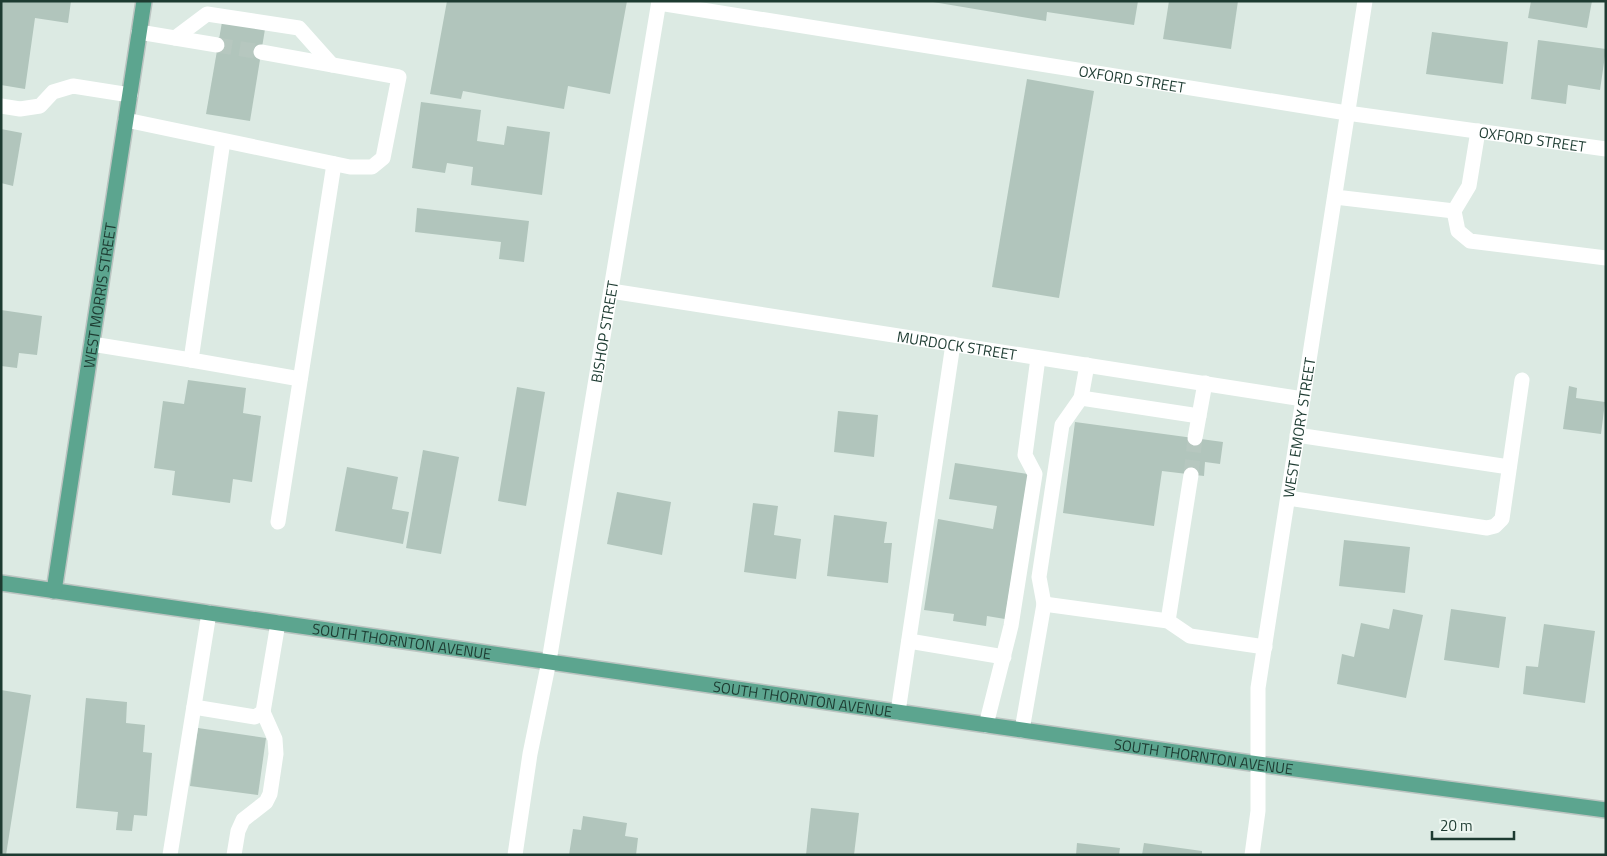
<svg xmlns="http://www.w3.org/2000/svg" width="1607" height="856" font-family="'Titillium Web',sans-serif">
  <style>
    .building { fill: #b1c5bc }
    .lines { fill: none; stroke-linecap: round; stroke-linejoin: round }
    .minor-tunnel { stroke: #b6c7bf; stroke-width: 15; stroke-dasharray: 15 8; stroke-linecap: butt }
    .major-casing { stroke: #bbc4c1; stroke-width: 18 }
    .minor { stroke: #fff; stroke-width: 15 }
    .major { stroke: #5ca58f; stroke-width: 15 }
    .labels { text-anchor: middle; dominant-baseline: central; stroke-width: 4.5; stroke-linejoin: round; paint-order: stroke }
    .street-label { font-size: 15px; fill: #1d3b31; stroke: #edf7f1 }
  </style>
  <rect width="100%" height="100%" fill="#dceae3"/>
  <g class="building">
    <polygon points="1,1 71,1 68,23 35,18 25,89 1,85"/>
    <polygon points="447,1 627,1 610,94 568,86 564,109 463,91 461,99 430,94"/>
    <polygon points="927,1 1138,1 1134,25 1047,12 1046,21"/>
    <polygon points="1169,1 1238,1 1231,49 1163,39"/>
    <polygon points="1531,1 1592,1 1587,28 1528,18"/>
    <polygon points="222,22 265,29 250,121 206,114"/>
    <polygon points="1432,32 1508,42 1503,84 1426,74"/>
    <polygon points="1538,40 1606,49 1600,90 1568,85 1566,104 1531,99"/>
    <polygon points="1027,79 1094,91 1059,298 992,287"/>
    <polygon points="421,102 481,110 477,141 504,145 507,126 550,132 542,195 471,185 473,167 447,163 445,173 412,168"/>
    <polygon points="1,129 22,133 13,186 1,183"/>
    <polygon points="417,208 529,221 524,262 499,259 501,242 415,232"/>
    <polygon points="1,310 42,316 37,355 19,353 17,368 1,366"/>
    <polygon points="188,380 246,388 243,413 261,416 252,482 233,479 230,503 172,495 175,471 154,468 163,401 184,404"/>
    <polygon points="1569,386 1577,388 1576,398 1605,402 1601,434 1563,429"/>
    <polygon points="517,387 545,392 526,506 498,501"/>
    <polygon points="838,411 878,415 874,457 834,452"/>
    <polygon points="1075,422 1223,442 1220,464 1205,462 1204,476 1162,471 1154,526 1063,513"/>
    <polygon points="423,450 459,457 441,554 406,548"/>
    <polygon points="955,463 1028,474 1005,619 987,616 986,626 953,621 954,614 924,610 938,519 993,529 997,506 949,499"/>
    <polygon points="347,467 398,477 392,509 409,512 403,544 335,531"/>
    <polygon points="617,492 671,502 662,555 607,544"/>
    <polygon points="753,503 778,506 774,535 801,539 796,579 744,572"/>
    <polygon points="834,515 887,522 884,543 892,543 888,583 827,576"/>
    <polygon points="1344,540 1410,547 1405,593 1339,586"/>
    <polygon points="1393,609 1423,615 1406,698 1337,684 1342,654 1354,657 1361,623 1389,629"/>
    <polygon points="1451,609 1506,617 1499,668 1444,660"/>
    <polygon points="1544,624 1595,631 1585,703 1523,694 1526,666 1538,667"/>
    <polygon points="1,690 31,695 6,855 1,855"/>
    <polygon points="86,698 127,702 126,723 145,725 143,752 152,753 147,816 134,815 132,831 116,830 118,812 76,808"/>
    <polygon points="198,728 266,738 258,795 190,786"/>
    <polygon points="811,808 859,813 854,855 806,855"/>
    <polygon points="583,816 627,823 625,836 638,838 636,855 569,855 573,829 581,830"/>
    <polygon points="1077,843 1120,848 1119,855 1076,855"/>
    <polygon points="1144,843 1202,851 1202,855 1142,855"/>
  </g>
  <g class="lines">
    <g class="minor-tunnel">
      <polyline points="217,45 261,52"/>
      <polyline points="1191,475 1195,438"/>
    </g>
    <g class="major-casing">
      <g id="major">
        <path id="s5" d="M1,583L1258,764L1606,810"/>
        <path id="s6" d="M54,591L144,1"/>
      </g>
    </g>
    <g class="minor">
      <path id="s1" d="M659,3L1347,113L1606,149"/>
      <polyline points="139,32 217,45"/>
      <polyline points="175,38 207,14 299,28 332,65"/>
      <polyline points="1,106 20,109 40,106 53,92 73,86 130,95"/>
      <polyline points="126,120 350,167 372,167 383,158 399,77 261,52"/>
      <polyline points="1478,131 1469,186 1454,211 1458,231 1470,241 1606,258"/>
      <polyline points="223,141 191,360 300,379"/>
      <polyline points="1335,197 1454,211"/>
      <path id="s2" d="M611,291L1303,399"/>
      <polyline points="92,344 191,360"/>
      <polyline points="1087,365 1081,398 1199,416"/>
      <polyline points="1297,435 1509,467"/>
      <polyline points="1195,438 1205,383"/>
      <polyline points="1288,498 1487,528 1495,526 1502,519 1522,380"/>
      <polyline points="278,522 334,164"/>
      <polyline points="1044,604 1039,577 1062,425 1081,398"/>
      <polyline points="1168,621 1191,475"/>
      <polyline points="909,641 1004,657"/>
      <polyline points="194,707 255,717 263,712 278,623"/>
      <polyline points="898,712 953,344"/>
      <polyline points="986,725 1011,626 1035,474 1025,455 1038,358"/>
      <polyline points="1022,730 1044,604 1168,621 1190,636 1265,647"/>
      <polyline points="170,855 209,613"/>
      <polyline points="234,855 238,831 243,820 266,802 270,794 276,754 275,739 263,712"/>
      <path id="s3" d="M515,855L530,754L549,661L659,1"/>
      <path id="s4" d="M1252,855L1258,811V688L1365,1"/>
    </g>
    <use href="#major" class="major"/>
  </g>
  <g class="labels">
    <g class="street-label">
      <text stroke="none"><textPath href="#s1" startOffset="479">OXFORD STREET</textPath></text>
      <text stroke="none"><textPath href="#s1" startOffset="884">OXFORD STREET</textPath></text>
      <text stroke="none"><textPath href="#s6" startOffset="299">WEST MORRIS STREET</textPath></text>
      <text stroke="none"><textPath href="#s3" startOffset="531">BISHOP STREET</textPath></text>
      <text stroke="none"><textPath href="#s2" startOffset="350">MURDOCK STREET</textPath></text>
      <text stroke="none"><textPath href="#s4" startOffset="431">WEST EMORY STREET</textPath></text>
      <text stroke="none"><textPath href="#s5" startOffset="405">SOUTH THORNTON AVENUE</textPath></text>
      <text stroke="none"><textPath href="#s5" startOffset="810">SOUTH THORNTON AVENUE</textPath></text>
      <text stroke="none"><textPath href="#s5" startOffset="1215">SOUTH THORNTON AVENUE</textPath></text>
    </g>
  </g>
  <rect width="1607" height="856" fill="none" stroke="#1d3b31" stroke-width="5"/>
  <path d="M1432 831v8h82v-8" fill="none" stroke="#1d3b31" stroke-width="2.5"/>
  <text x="1440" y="831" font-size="15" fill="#1d3b31" stroke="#edf7f1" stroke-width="4" paint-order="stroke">20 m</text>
</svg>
